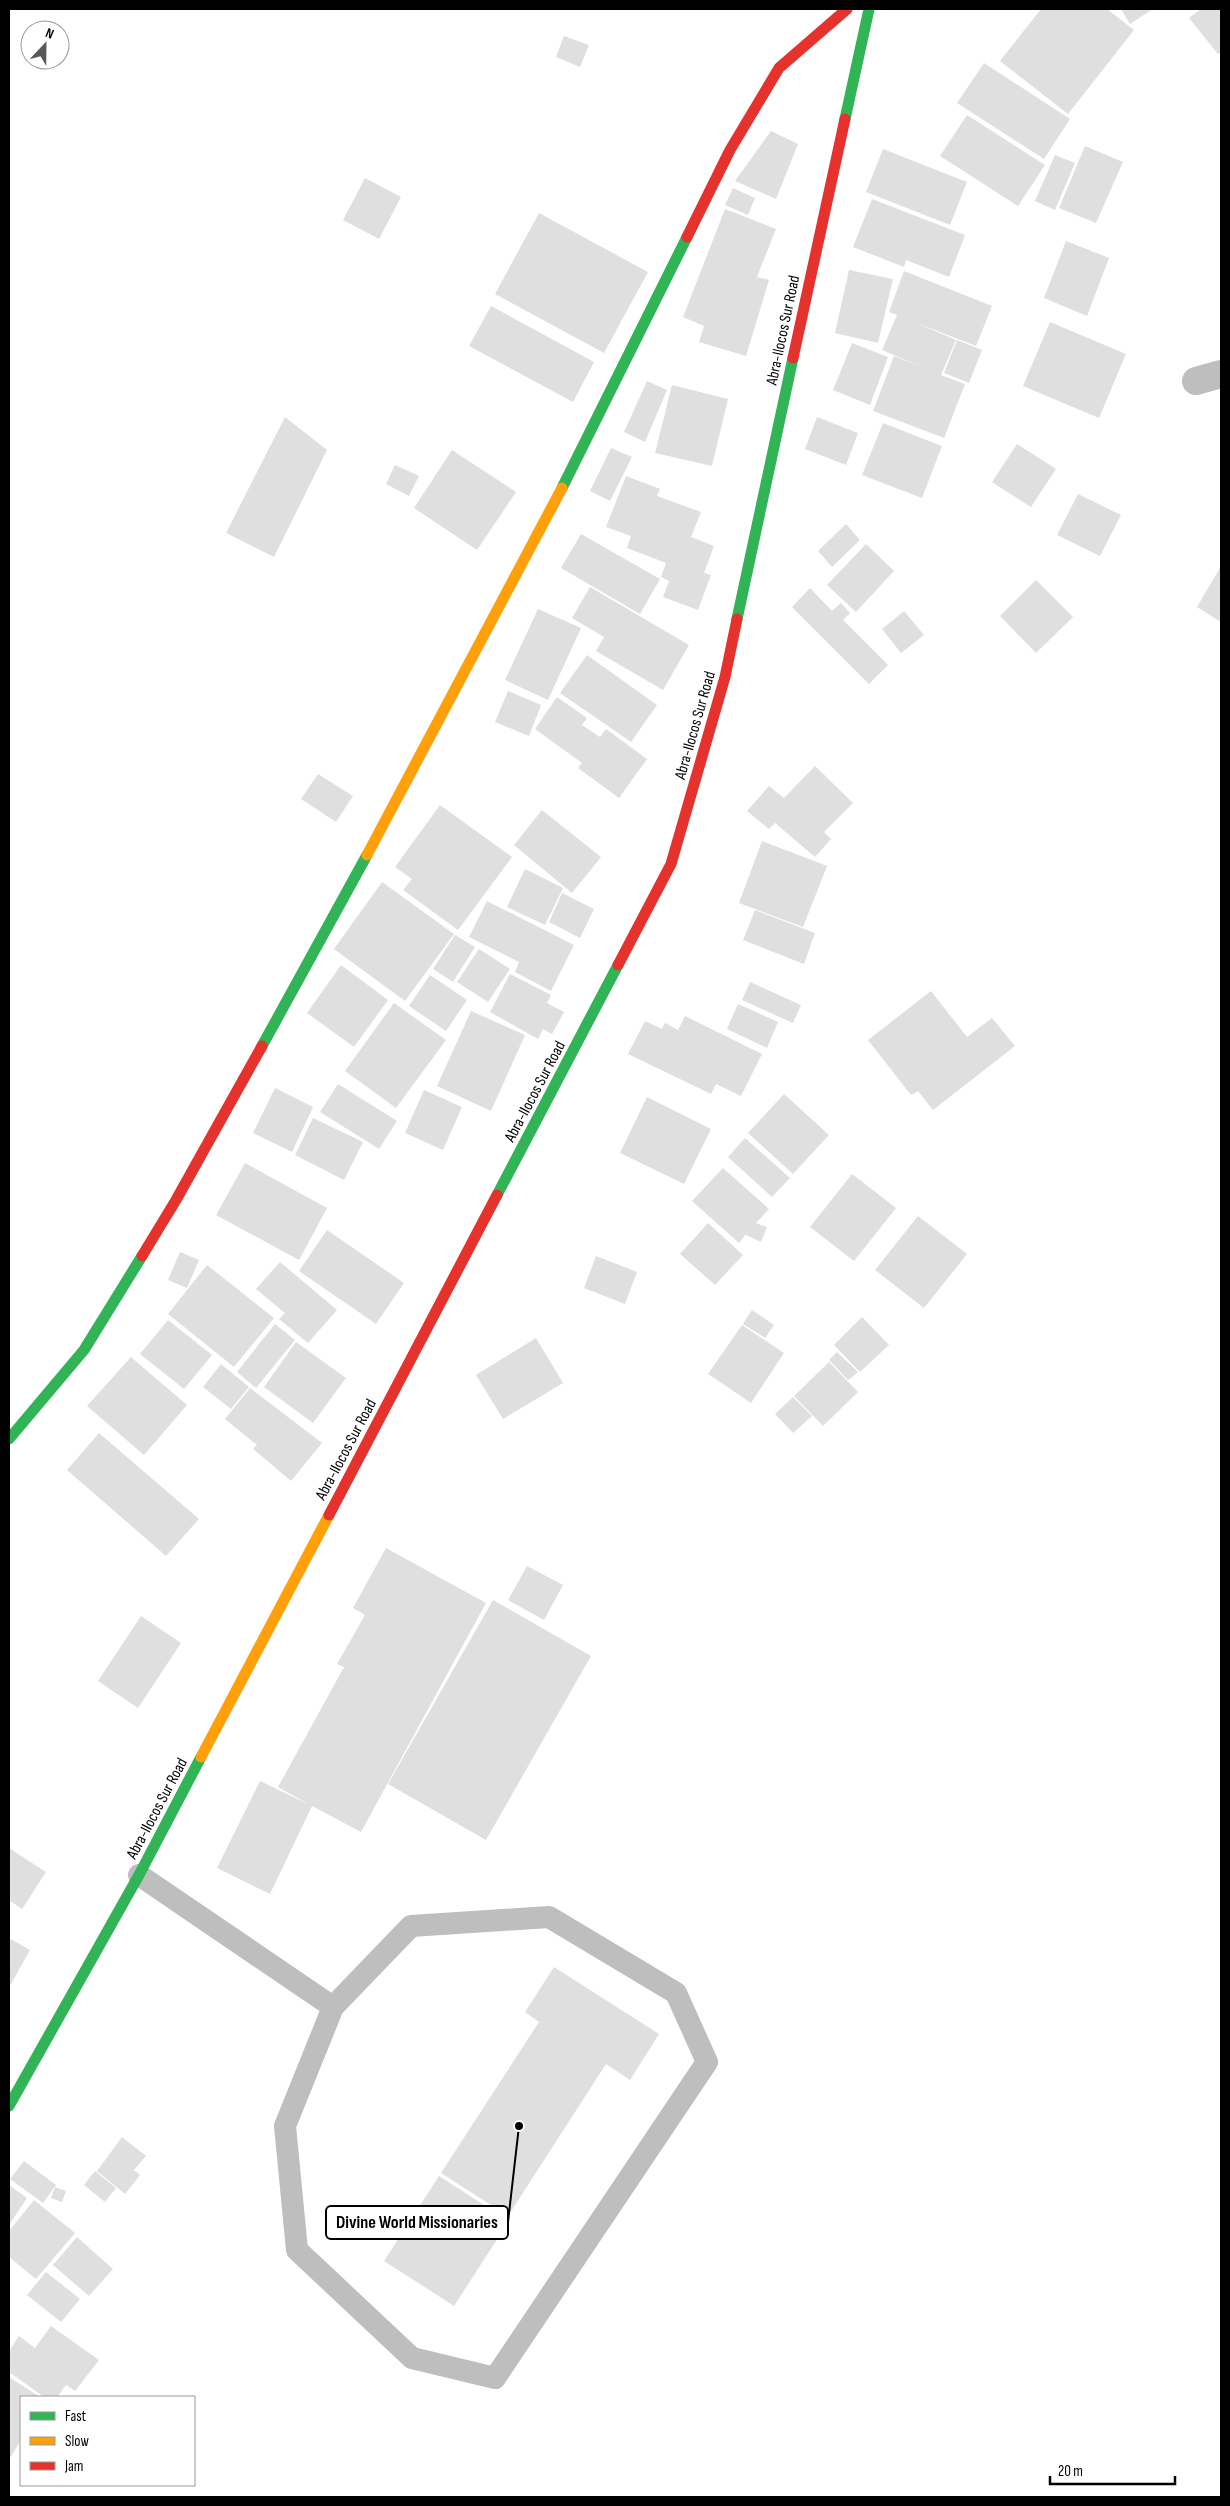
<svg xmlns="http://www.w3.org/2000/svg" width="1230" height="2506" viewBox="0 0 1230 2506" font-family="'Sofia Sans Condensed',sans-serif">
<rect width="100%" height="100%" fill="#fff"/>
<!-- building -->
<path fill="#dfdfdf" d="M 1041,9 L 1107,9 L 1134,30 L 1068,114 L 1000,61 Z
M 1121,9 L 1153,9 L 1130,24 Z
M 1201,9 L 1221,9 L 1221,52 L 1218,54 L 1189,18 Z
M 564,36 L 589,45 L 580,67 L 556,57 Z
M 984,63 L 1070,119 L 1044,159 L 957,103 Z
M 967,115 L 1045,165 L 1018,206 L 940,156 Z
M 771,131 L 798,144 L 776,199 L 735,181 Z
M 1085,146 L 1123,162 L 1096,223 L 1059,208 Z
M 883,149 L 967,182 L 950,225 L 866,192 Z
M 1055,155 L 1075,163 L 1055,210 L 1035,201 Z
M 365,178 L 401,197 L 379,239 L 343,220 Z
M 733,188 L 755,198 L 748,215 L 725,205 Z
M 872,199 L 965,235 L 949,277 L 906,260 L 904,267 L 853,247 Z
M 725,209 L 776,229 L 757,277 L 769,280 L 746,356 L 699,342 L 704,326 L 683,317 Z
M 539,213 L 648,272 L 604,353 L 495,294 Z
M 1066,241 L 1109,258 L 1087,316 L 1044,298 Z
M 849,270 L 893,279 L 878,343 L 835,333 Z
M 904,271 L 992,306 L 976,346 L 914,322 L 956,340 L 941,375 L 965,384 L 944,438 L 873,411 L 894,356 L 922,367 L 882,350 L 897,315 L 889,312 Z
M 491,306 L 594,362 L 573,402 L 469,346 Z
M 1050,322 L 1126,354 L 1099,418 L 1023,386 Z
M 957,340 L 982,350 L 969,383 L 944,373 Z
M 852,343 L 888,357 L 870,405 L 833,390 Z
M 647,381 L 667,390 L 645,442 L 624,432 Z
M 672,385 L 728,399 L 712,466 L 655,453 Z
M 285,417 L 327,450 L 274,557 L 226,533 Z
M 817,417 L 858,433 L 846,465 L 805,449 Z
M 883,423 L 942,446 L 922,498 L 862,475 Z
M 1017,444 L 1056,469 L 1031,507 L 992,482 Z
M 611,448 L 632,457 L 610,501 L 590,491 Z
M 452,450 L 516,492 L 477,550 L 414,508 Z
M 395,465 L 419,476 L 409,496 L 386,484 Z
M 626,476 L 660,489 L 657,496 L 701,512 L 691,537 L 714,546 L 704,573 L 711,575 L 698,610 L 663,597 L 669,581 L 661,577 L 666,563 L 627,548 L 631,536 L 606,527 Z
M 1078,494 L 1121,515 L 1100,556 L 1057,535 Z
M 846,524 L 860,540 L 832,567 L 818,551 Z
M 581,534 L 660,579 L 640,614 L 561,568 Z
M 866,544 L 894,571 L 856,612 L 827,585 Z
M 1221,566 L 1221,622 L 1197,607 Z
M 1036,580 L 1073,617 L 1036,653 L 1000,616 Z
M 590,587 L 689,645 L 663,690 L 596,651 L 604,637 L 572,618 Z
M 810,588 L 832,611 L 841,603 L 850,613 L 843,620 L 888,665 L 869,684 L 792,607 Z
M 538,609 L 581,628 L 548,700 L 505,680 Z
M 904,611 L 924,635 L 901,653 L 882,629 Z
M 587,655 L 657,705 L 631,742 L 560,693 Z
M 508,691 L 541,705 L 529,736 L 495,722 Z
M 557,697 L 587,718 L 582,725 L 600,737 L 606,729 L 647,759 L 619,798 L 578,768 L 582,763 L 535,729 Z
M 815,766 L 853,803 L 824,832 L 831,839 L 815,857 L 775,823 L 769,829 L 747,811 L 769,786 L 784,798 Z
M 318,774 L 353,796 L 336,822 L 301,799 Z
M 440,805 L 512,857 L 458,930 L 403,890 L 412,879 L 395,867 Z
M 542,810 L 601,857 L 572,893 L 514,845 Z
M 762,841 L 827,866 L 803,927 L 739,903 Z
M 525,869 L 563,888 L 545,925 L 507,907 Z
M 382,882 L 454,934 L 405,1001 L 334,949 Z
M 562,893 L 594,909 L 580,938 L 549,922 Z
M 487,901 L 574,945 L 551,991 L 515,972 L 519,962 L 469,937 Z
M 755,910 L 815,933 L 804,964 L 743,940 Z
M 455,935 L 475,947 L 453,982 L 433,969 Z
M 479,949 L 510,969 L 488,1002 L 457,982 Z
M 341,965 L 388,1000 L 354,1047 L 307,1013 Z
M 510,974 L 551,995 L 547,1003 L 564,1012 L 552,1034 L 543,1029 L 538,1039 L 490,1012 Z
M 430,975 L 467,1000 L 446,1031 L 409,1006 Z
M 750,982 L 801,1005 L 793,1023 L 742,1000 Z
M 931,991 L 967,1037 L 992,1018 L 1015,1046 L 933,1110 L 918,1091 L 911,1095 L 868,1040 Z
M 394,1003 L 446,1040 L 396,1108 L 345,1071 Z
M 738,1004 L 778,1022 L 767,1048 L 727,1029 Z
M 471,1011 L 525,1035 L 491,1111 L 437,1086 Z
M 685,1016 L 762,1054 L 741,1096 L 716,1084 L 711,1094 L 628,1054 L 645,1021 L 662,1029 L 665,1023 L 678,1030 Z
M 338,1084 L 397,1121 L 379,1149 L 320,1112 Z
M 275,1088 L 313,1107 L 292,1152 L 253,1133 Z
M 424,1090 L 462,1107 L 443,1150 L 405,1133 Z
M 784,1094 L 829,1135 L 793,1174 L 748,1133 Z
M 647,1097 L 711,1129 L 684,1184 L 620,1153 Z
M 313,1118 L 363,1142 L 344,1180 L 295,1155 Z
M 745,1138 L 790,1178 L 772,1197 L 728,1157 Z
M 245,1163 L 327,1208 L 299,1260 L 216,1215 Z
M 723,1168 L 769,1209 L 756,1223 L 767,1227 L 761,1242 L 746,1235 L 747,1233 L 739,1243 L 692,1201 Z
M 852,1174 L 896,1208 L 854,1261 L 810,1227 Z
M 918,1216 L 967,1254 L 924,1308 L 875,1270 Z
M 708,1223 L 743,1255 L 715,1285 L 680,1254 Z
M 327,1230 L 404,1283 L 376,1324 L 299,1271 Z
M 180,1252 L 199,1260 L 187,1288 L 168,1280 Z
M 596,1256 L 637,1272 L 625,1304 L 584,1288 Z
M 280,1262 L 337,1310 L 308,1343 L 279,1319 L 285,1313 L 256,1289 Z
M 207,1265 L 274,1318 L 234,1367 L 168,1314 Z
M 752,1310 L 774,1325 L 765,1338 L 743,1324 Z
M 862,1317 L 889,1345 L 860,1372 L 834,1345 Z
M 168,1320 L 212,1355 L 184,1389 L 140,1354 Z
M 275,1324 L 295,1340 L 256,1388 L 237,1372 Z
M 742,1325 L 784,1353 L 751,1403 L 708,1374 Z
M 536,1338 L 563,1383 L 503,1419 L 476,1375 Z
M 296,1342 L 346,1378 L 313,1423 L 264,1387 Z
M 837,1352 L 858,1372 L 848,1380 L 829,1360 Z
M 131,1357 L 187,1405 L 144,1455 L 87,1406 Z
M 829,1362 L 858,1392 L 823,1426 L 794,1396 Z
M 221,1364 L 249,1387 L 231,1409 L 203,1387 Z
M 250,1388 L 322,1443 L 291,1481 L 253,1449 L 257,1445 L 225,1419 Z
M 793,1397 L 812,1416 L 793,1433 L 775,1414 Z
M 99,1433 L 199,1519 L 166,1556 L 67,1470 Z
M 386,1548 L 486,1603 L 361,1832 L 312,1806 L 270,1894 L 217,1868 L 260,1781 L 308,1804 L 278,1787 L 344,1667 L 337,1664 L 365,1615 L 353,1608 Z
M 527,1566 L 563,1585 L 544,1620 L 508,1600 Z
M 493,1600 L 591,1656 L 486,1840 L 388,1784 Z
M 141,1616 L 181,1643 L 138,1708 L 98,1681 Z
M 9,1848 L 46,1872 L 22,1909 L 9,1900 Z
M 9,1938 L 30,1950 L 11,1984 L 9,1982 Z
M 554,1967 L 659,2034 L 630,2080 L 606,2064 L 508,2216 L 441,2173 L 539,2022 L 525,2012 Z
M 122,2137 L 146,2156 L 134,2170 L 140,2175 L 125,2194 L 97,2171 Z
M 24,2161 L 56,2185 L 43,2203 L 10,2179 Z
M 95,2171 L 116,2188 L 105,2202 L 84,2185 Z
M 439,2176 L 509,2221 L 454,2306 L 384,2261 Z
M 9,2185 L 27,2198 L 9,2225 Z
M 55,2187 L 66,2191 L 62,2202 L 51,2198 Z
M 34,2200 L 75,2233 L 36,2279 L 9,2257 L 9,2231 Z
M 77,2237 L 113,2269 L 89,2296 L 53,2265 Z
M 46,2272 L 80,2299 L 61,2322 L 27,2295 Z
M 51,2326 L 99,2360 L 75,2391 L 66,2385 L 57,2397 L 44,2397 L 9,2372 L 9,2351 L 19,2336 L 35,2348 Z
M 9,2377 L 40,2397 L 21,2397 L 21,2440 L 10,2458 Z"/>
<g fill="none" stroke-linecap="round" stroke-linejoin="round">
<!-- lane -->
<path stroke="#bebebe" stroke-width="22" d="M 139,1875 L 333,2007
M 549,1917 L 676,1993 L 707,2062 L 495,2378 L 412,2358 L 297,2250 L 285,2126 L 333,2007 L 411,1926 Z"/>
<!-- street -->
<path stroke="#bebebe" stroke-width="28" d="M 1196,381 L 1221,374"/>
<!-- fast -->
<path stroke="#30b455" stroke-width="11" d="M 845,119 L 869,9
M 562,488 L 687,237
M 737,619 L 793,358
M 262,1046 L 367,855
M 497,1195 L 618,965
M 9,1439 L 84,1350 L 142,1256
M 9,2106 L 139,1875 L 201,1757"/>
<!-- slow -->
<path stroke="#ff9f0a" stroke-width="11" d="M 367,855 L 562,488
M 201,1757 L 329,1515"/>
<!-- jam -->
<path stroke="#e5322d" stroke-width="11" d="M 687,237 L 730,150 L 779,68 L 847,9
M 793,358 L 845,119
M 618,965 L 671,864 L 725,677 L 737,619
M 142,1256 L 176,1200 L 262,1046
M 329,1515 L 497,1195"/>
</g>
<g text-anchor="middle" stroke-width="5" stroke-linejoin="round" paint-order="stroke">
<!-- street labels -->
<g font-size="16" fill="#000" stroke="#fff">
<text transform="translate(782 330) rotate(-78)" y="6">Abra-Ilocos Sur Road</text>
<text transform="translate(694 725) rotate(-74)" y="6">Abra-Ilocos Sur Road</text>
<text transform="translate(534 1091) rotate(-62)" y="6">Abra-Ilocos Sur Road</text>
<text transform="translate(345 1449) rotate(-62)" y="6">Abra-Ilocos Sur Road</text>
<text transform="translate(156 1808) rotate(-62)" y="6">Abra-Ilocos Sur Road</text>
</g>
</g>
<!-- callouts -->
<path fill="none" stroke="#000" stroke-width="2" d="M519 2126L508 2222"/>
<circle fill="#000" stroke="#fff" stroke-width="2" cx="519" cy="2126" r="5"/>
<rect fill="#fff" stroke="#000" stroke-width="2" x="326" y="2206" width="182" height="33" rx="5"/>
<g font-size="18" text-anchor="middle" font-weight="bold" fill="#000">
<text x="417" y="2228">Divine World Missionaries</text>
</g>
<!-- border -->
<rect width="1230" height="2506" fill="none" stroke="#000000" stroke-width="20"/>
<!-- legend -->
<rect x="20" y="2396" width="175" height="90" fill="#ffffff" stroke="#999999"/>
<rect x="30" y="2412" width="25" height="8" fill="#30b455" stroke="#999999"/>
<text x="65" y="2421" font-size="15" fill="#000000">Fast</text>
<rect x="30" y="2437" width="25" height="8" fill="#ff9f0a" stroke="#999999"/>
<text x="65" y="2446" font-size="15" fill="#000000">Slow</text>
<rect x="30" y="2462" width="25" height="8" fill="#e5322d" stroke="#999999"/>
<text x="65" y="2471" font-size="15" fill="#000000">Jam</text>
<!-- north arrow -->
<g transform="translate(45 45) rotate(22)"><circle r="24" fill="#ffffff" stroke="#999999"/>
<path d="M0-4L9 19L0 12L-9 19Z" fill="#595959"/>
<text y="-8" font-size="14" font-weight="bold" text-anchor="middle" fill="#000000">N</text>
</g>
<!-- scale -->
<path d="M1050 2476v8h125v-8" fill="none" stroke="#000000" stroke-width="2.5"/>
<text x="1058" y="2476" font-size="15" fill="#000000" stroke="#ffffff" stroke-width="4" paint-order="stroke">20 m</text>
</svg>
